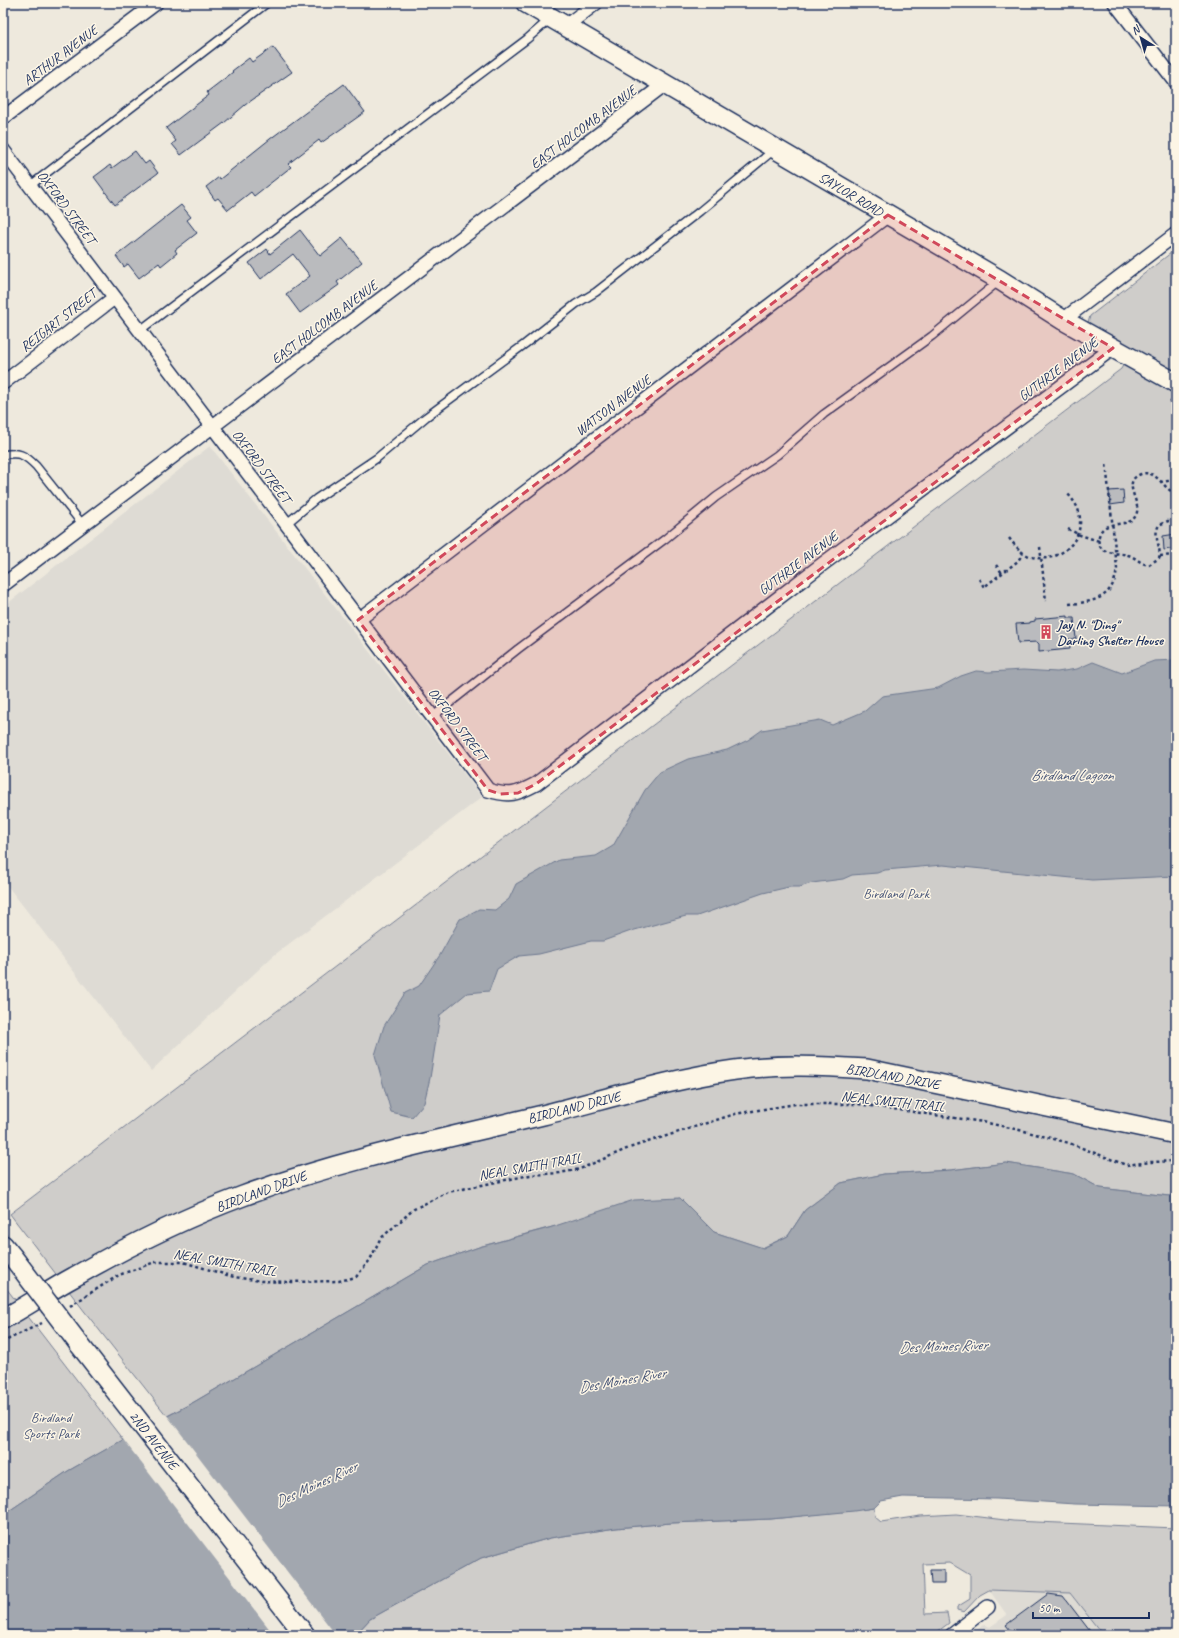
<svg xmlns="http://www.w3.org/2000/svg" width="1179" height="1638" viewBox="0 0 1179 1638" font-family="Caveat,sans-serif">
<rect width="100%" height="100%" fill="#eee9dd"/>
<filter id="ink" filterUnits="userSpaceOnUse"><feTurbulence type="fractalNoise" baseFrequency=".025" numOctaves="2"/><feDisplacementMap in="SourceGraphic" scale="8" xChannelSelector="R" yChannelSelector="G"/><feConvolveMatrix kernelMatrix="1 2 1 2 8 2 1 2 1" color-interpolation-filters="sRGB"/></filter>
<g filter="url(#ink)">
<!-- built -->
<path fill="#dedbd4" d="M 210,446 L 482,797 L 273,956 L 151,1071 L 3,880 L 3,607 Z
M 989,1590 L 1070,1593 L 1103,1635 L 970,1635 L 982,1626 L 986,1625 L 990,1627 L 1007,1615 Z"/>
<!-- green -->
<path fill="#cfcdca" stroke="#757e94" d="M 1176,249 L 1176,1193 L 1169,1196 L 1100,1188 L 1074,1174 L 1006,1163 L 951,1170 L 884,1174 L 841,1183 L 805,1210 L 788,1236 L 762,1248 L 714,1232 L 680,1198 L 548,1228 L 479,1247 L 428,1265 L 194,1402 L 167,1416 L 85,1312 L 10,1214 L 1121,369 L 1128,356 L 1088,323 L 1090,316 Z
M 3,1284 L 123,1440 L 68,1471 L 3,1515 Z
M 874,1508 L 875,1517 L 881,1522 L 920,1516 L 956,1514 L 1013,1521 L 1176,1528 L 1176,1635 L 1103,1635 L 1070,1593 L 989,1590 L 980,1595 L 964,1612 L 957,1610 L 957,1607 L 970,1599 L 970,1575 L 950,1563 L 923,1564 L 925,1614 L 947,1613 L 949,1623 L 933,1635 L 355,1635 L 370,1619 L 481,1558 L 550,1538 L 616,1528 L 671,1523 L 771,1519 Z"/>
<!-- water -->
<path fill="#a2a7af" stroke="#6c778f" d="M 1176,660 L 1176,876 L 1092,880 L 943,865 L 885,870 L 877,873 L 852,875 L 843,879 L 812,883 L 800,887 L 789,887 L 763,893 L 697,916 L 686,916 L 631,931 L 603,941 L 591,941 L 539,954 L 519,956 L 497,969 L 489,991 L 467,993 L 440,1015 L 430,1078 L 424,1103 L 412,1117 L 391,1112 L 375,1055 L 384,1026 L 405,993 L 419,986 L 440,955 L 460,919 L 479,909 L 495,910 L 509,899 L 516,884 L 559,860 L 596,856 L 613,846 L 645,790 L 660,772 L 688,759 L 727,750 L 748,740 L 762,730 L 820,720 L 832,725 L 865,711 L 882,696 L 938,688 L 961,676 L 976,671 L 989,672 L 1023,670 L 1057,672 L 1077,669 L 1093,662 L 1122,673 L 1154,661 Z
M 1006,1163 L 1074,1174 L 1100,1188 L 1169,1196 L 1176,1193 L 1176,1506 L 1075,1504 L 997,1499 L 903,1497 L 881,1501 L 874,1508 L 854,1511 L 771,1519 L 671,1523 L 616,1528 L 550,1538 L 481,1558 L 370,1619 L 355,1635 L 3,1635 L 3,1515 L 68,1471 L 119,1442 L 194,1402 L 428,1265 L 479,1247 L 549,1228 L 634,1200 L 680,1198 L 714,1232 L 763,1248 L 788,1236 L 805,1210 L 841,1183 L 884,1174 L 951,1170 Z"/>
<!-- pier -->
<path fill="#eee9dd" d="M 166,1414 L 336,1635 L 274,1635 L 122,1438 Z"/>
<!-- building -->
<path fill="#babbbe" stroke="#1b2f5e" d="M 273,47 L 292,72 L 245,105 L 224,123 L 181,155 L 172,144 L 176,141 L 166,128 L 209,95 L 207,92 L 233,72 L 232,71 L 249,58 L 252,62 Z
M 344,84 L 365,112 L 321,143 L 319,140 L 288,164 L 291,167 L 254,196 L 251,192 L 228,210 L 218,198 L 215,200 L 206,187 L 219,177 L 220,179 L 270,139 Z
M 135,151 L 145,164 L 149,161 L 158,173 L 115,205 L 94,177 L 110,165 L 112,168 Z
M 181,205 L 191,217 L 187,220 L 197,233 L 175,250 L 177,253 L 161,266 L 159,263 L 139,278 L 128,264 L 124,267 L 116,256 Z
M 300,230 L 320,256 L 342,238 L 362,262 L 337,282 L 339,285 L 300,313 L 286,294 L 310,276 L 293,254 L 261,279 L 249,263 L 267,249 L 270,254 Z
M 1123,490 L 1124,503 L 1110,505 L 1109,491 Z
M 1176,534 L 1176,548 L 1164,550 L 1163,536 Z
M 1068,616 L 1068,618 L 1074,618 L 1076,639 L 1069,639 L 1070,649 L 1039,652 L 1039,644 L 1037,642 L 1018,643 L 1016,624 L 1030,623 L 1030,622 L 1035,621 L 1035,619 Z
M 930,1570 L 944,1570 L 944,1584 L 931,1584 Z
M 1048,1594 L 1063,1596 L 1093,1635 L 1014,1635 L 1006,1625 Z"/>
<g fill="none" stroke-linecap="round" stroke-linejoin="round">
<defs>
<path id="lane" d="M 31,185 L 267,3
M 139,331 L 527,39 L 550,19
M 3,455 C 19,452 24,454 36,466 L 83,525
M 286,524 L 316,499 L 377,458 L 426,417 L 525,344 L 576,304 L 596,292 L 700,211 L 775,149
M 432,717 L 518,649 L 665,539 L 716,497 L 777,455 L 824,414 L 932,336 L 999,281
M 3,977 L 3,980"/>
<path id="street" d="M 1115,3 L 1176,82
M 567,25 L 596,3
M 3,118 L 156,3
M 3,150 L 488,790 C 510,797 517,794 536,784 L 824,563 L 1113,348
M 1063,320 L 1176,234
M 3,383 L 114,298
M 3,585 L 665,84
M 358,620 L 888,215
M 952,1635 L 988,1607"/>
<path id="secondary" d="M 526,3 L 1000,280 L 1063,320 L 1176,383
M 3,1245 L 12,1256
M 3,1319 C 27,1306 50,1290 74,1277 C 128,1246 184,1218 243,1196 C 340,1160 443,1139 543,1115 C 607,1099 670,1079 735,1070 C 779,1064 823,1066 867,1069 L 1176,1134
M 79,1344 L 305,1635"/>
</defs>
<!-- lane casing -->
<use href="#lane" stroke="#1b2f5e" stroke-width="10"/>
<!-- street casing -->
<use href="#street" stroke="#1b2f5e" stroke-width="16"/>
<!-- secondary casing -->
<use href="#secondary" stroke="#1b2f5e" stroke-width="22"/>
<!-- path -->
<path stroke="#1b2f5e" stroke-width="2.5" stroke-dasharray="3 3" stroke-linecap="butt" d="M 1170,401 L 1176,405
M 1160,482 L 1176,480 L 1176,485
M 1176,494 C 1163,489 1157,469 1141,474 C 1121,481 1140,501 1137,512 C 1132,532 1104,516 1099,536 C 1095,556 1118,552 1128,555 C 1136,557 1140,564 1149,565 L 1159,558 C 1162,546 1152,537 1159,525 L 1168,521 L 1176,523
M 1068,529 L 1080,535 L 1099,541
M 1009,538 C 1013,543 1017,548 1022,552 C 1049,571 1087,544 1079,513 C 1078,506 1073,500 1068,494
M 1040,547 L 1046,601
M 1160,556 L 1176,555
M 996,565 L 1002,573
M 979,579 L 984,587 L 1018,561 L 1023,553
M 1069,604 C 1095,602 1114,598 1117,568 L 1106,463
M 70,1306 L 119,1275 L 155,1262 L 183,1262 L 234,1277 L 261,1281 L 289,1282 L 339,1281 L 356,1277 L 370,1260 L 380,1239 L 414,1209 L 448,1192 L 530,1175 L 560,1173 L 580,1169 L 629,1148 L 735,1114 L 795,1104 L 858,1104 L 983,1122 L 1024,1131 L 1069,1143 L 1126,1165 L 1151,1162 L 1176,1161
M 3,1344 L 9,1339 L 42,1323"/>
<!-- lane -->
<use href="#lane" stroke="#fcf5e5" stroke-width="7"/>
<!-- street -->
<use href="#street" stroke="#fcf5e5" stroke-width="13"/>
<!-- secondary -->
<use href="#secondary" stroke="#fcf5e5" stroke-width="19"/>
<defs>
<path id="secondary-bridge" d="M 12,1256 L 79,1344"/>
</defs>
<!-- secondary-bridge casing -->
<use href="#secondary-bridge" stroke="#1b2f5e" stroke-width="22" stroke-linecap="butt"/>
<!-- secondary-bridge -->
<use href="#secondary-bridge" stroke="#fcf5e5" stroke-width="19"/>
</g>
</g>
<!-- marked area -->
<path fill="#d1495b" fill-opacity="0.2" stroke="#d1495b" stroke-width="3" stroke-dasharray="8 5" stroke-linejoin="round" d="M 888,215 L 1113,348 L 536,784 L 518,793 L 500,794 L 488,790 L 358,620 Z"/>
<!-- icons -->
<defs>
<symbol id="building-bare" viewBox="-9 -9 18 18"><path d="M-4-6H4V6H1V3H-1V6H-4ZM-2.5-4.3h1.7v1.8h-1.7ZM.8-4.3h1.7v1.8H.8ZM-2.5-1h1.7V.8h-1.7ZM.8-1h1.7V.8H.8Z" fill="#d1495b" stroke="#fcf5e5" stroke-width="2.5" paint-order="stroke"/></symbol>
</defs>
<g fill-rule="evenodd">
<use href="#building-bare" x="1036" y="622" width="20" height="20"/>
</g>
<g text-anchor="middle" stroke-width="3" stroke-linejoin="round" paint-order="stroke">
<!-- street labels -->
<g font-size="14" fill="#1b2f5e" stroke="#fcf5e5">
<text transform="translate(60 55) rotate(-37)" y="5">ARTHUR AVENUE</text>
<text transform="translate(583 127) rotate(-37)" y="5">EAST HOLCOMB AVENUE</text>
<text transform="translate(851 194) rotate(31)" y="5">SAYLOR ROAD</text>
<text transform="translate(67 207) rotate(53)" y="5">OXFORD STREET</text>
<text transform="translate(58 320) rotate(-38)" y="5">REIGART STREET</text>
<text transform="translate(324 322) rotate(-37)" y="5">EAST HOLCOMB AVENUE</text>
<text transform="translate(1058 369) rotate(-37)" y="5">GUTHRIE AVENUE</text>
<text transform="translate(613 405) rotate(-37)" y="5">WATSON AVENUE</text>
<text transform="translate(262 466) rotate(53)" y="5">OXFORD STREET</text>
<text transform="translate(798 563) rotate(-37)" y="5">GUTHRIE AVENUE</text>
<text transform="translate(458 724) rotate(53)" y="5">OXFORD STREET</text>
<text transform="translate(893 1076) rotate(10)" y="5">BIRDLAND DRIVE</text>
<text transform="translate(893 1101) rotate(6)" y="5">NEAL SMITH TRAIL</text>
<text transform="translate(574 1107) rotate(-14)" y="5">BIRDLAND DRIVE</text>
<text transform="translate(530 1166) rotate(-10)" y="5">NEAL SMITH TRAIL</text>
<text transform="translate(261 1191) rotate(-20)" y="5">BIRDLAND DRIVE</text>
<text transform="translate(225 1262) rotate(10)" y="5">NEAL SMITH TRAIL</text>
<text transform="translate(154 1440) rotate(52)" y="5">2ND AVENUE</text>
</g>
<!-- poi labels -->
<g font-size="14" font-weight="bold" fill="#1b2f5e" stroke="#fcf5e5" text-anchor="start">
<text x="1057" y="629">Jay N. "Ding"<tspan x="1057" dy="16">Darling Shelter House</tspan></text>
</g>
<!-- park labels -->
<g font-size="14" fill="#485679" stroke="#fcf5e5">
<text x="896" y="898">Birdland Park</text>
<text x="51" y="1422">Birdland<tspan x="51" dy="16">Sports Park</tspan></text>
</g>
<!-- water labels -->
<g font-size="15" font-style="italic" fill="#445376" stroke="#fcf5e5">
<text x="1072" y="780">Birdland Lagoon</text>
<text transform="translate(943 1346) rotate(-2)" y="5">Des Moines River</text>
<text transform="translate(622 1380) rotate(-10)" y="5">Des Moines River</text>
<text transform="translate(316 1484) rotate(-25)" y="5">Des Moines River</text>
</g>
</g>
<!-- margin -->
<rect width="1179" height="1638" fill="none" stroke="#fcf5e5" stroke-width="16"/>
<rect x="8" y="8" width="1163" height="1622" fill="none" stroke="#1b2f5e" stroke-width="1.5" filter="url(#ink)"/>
<!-- north arrow -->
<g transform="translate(1141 38) rotate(323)" stroke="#fcf5e5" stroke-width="3" paint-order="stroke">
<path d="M0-3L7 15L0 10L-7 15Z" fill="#1b2f5e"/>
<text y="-6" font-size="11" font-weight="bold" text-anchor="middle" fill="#1b2f5e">N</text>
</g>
<!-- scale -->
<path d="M1033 1612v6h116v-6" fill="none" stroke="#1b2f5e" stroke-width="2"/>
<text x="1039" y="1612" font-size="12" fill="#1b2f5e" stroke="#fcf5e5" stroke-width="3" paint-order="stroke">50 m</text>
</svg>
